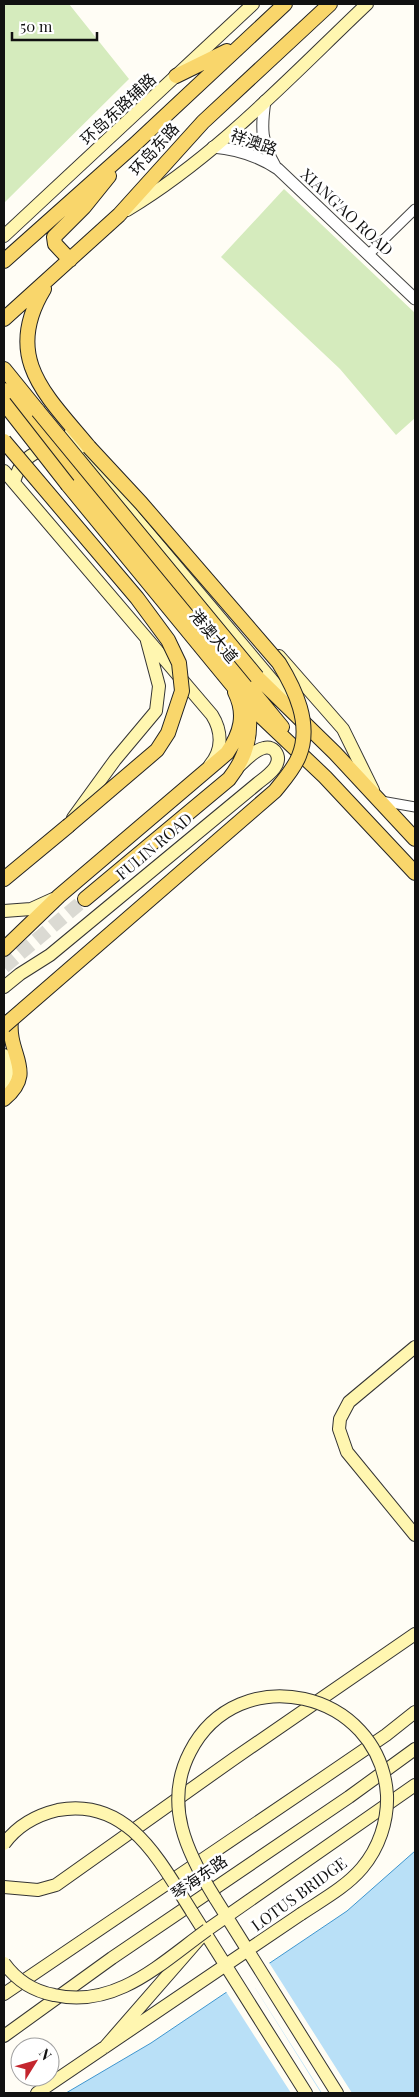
<svg xmlns="http://www.w3.org/2000/svg" width="419" height="2097" viewBox="0 0 419 2097" font-family="'Playfair Display','Noto Sans SC',serif">
<rect width="100%" height="100%" fill="#fffdf5"/>
<!-- green -->
<path fill="#d5ebbd" d="M 4,4 L 69,4 L 129,79 L 4,203 Z
M 284,189 L 415,313 L 415,418 L 396,435 L 340,369 L 221,257 Z"/>
<!-- water -->
<path fill="#b9e0f7" stroke="#3f96cf" d="M 415,1851 L 415,2093 L 66,2093 L 151,2043 L 347,1911 Z"/>
<!-- pier -->
<path fill="#fffdf5" d="M 268,1961 L 352,2093 L 322,2093 L 247,1975 Z
M 247,1975 L 321,2093 L 291,2093 L 225,1990 Z"/>
<g fill="none" stroke-linecap="round" stroke-linejoin="round">
<!-- primary-tunnel -->
<path stroke="#dbdad3" stroke-width="14" stroke-dasharray="14 7" stroke-linecap="butt" d="M 4,967 L 85,899"/>
<defs>
<path id="minor" d="M 368,255 L 415,209
M 381,801 L 415,807"/>
<path id="tertiary" d="M 265,101 C 261,128 261,142 275,166
M 213,147 C 237,149 257,155 278,169 L 415,299"/>
<path id="secondary" d="M 127,210 C 217,156 291,76 367,4
M 4,236 L 253,4
M 70,434 L 134,516 L 294,706
M 4,471 L 212,715 C 222,731 223,750 210,765
M 14,482 C 20,462 25,458 44,448
M 279,656 L 343,729 L 373,790
M 73,818 L 115,760 L 156,711 L 159,686 L 147,641
M 4,911 L 31,909 L 53,899
M 4,987 L 20,974 L 50,955 L 258,783 C 267,776 285,764 275,751 C 272,748 268,747 264,748 C 254,750 245,761 238,767
M 4,1055 L 8,1071 L 4,1085
M 415,1347 L 349,1402 L 340,1419 L 339,1429 L 347,1452 L 415,1535
M 4,1887 L 38,1890 L 56,1885 L 235,1758 L 415,1634
M 215,1898 L 337,2093
M 192,1912 L 306,2093
M 4,1994 L 323,1778 L 386,1735 L 415,1712
M 4,2036 L 112,1958 L 349,1797 L 415,1749
M 105,2047 L 207,1930 L 415,1785
M 37,2093 L 301,1914"/>
<path id="primary" d="M 176,76 L 227,51
M 70,260 L 55,244 L 54,237 L 84,207 L 109,176
M 4,261 L 133,146 L 285,4
M 44,289 C 2,358 47,396 89,447
M 4,319 L 119,215 L 203,122 L 330,4
M 4,369 L 38,411
M 4,390 L 282,727
M 68,485 L 247,703 L 325,777 L 415,873
M 257,677 L 335,753 L 415,839
M 4,879 L 68,826
M 85,899 L 229,779 C 247,756 252,735 248,706
M 4,949 L 59,896 L 227,753 C 241,733 246,714 235,692
M 4,1099 C 37,1071 7,1056 11,1020"/>
</defs>
<!-- minor casing -->
<use href="#minor" stroke="#444" stroke-width="11"/>
<!-- tertiary casing -->
<use href="#tertiary" stroke="#444" stroke-width="13"/>
<!-- secondary casing -->
<use href="#secondary" stroke="#333" stroke-width="14"/>
<!-- primary casing -->
<use href="#primary" stroke="#222" stroke-width="16"/>
<!-- minor -->
<use href="#minor" stroke="#fff" stroke-width="9"/>
<!-- tertiary -->
<use href="#tertiary" stroke="#fff" stroke-width="11"/>
<!-- secondary -->
<use href="#secondary" stroke="#fff6b0" stroke-width="12"/>
<!-- primary -->
<use href="#primary" stroke="#f9d66b" stroke-width="14"/>
<defs>
<path id="secondary-bridge" d="M 4,1844 C 17,1826 37,1815 58,1810 C 129,1797 160,1862 192,1912
M 215,1898 C 187,1853 163,1804 190,1752 C 238,1658 380,1690 387,1795 C 388,1821 379,1848 362,1868 C 346,1887 322,1900 301,1914
M 4,1963 C 17,1981 33,1991 54,1995 C 116,2009 161,1963 207,1930"/>
<path id="primary-bridge" d="M 4,403 L 68,485
M 38,411 L 257,677
M 4,441 L 137,598 L 168,640 L 179,663 L 182,691 L 168,733 L 157,750 L 68,826
M 4,1026 L 275,791 C 283,781 294,769 299,756 C 312,724 295,689 279,663 L 141,503 L 89,447"/>
</defs>
<!-- secondary-bridge casing -->
<use href="#secondary-bridge" stroke="#333" stroke-width="14" stroke-linecap="butt"/>
<!-- primary-bridge casing -->
<use href="#primary-bridge" stroke="#222" stroke-width="16" stroke-linecap="butt"/>
<!-- secondary-bridge -->
<use href="#secondary-bridge" stroke="#fff6b0" stroke-width="12"/>
<!-- primary-bridge -->
<use href="#primary-bridge" stroke="#f9d66b" stroke-width="14"/>
</g>
<g text-anchor="middle" stroke-width="5" stroke-linejoin="round" paint-order="stroke">
<!-- street labels -->
<g font-size="16" fill="#111" stroke="#fff">
<text transform="translate(118 109) rotate(-43)" y="6">环岛东路辅路</text>
<text transform="translate(254 142) rotate(19)" y="6">祥澳路</text>
<text transform="translate(154 149) rotate(-48)" y="6">环岛东路</text>
<text transform="translate(347 212) rotate(43)" y="6">XIANG'AO ROAD</text>
<text transform="translate(214 636) rotate(50)" y="6">港澳大道</text>
<text transform="translate(154 846) rotate(-40)" y="6">FULIN ROAD</text>
<text transform="translate(199 1877) rotate(-35)" y="6">琴海东路</text>
<text transform="translate(299 1894) rotate(-36)" y="6">LOTUS BRIDGE</text>
</g>
</g>
<!-- border -->
<rect width="419" height="2097" fill="none" stroke="#111111" stroke-width="10"/>
<!-- north arrow -->
<g transform="translate(35 2062) rotate(53)"><circle r="24" fill="#ffffff" stroke="#a0a0a0"/>
<path d="M0-4L9 19L0 12L-9 19Z" fill="#c4262e"/>
<text y="-8" font-size="14" font-weight="bold" text-anchor="middle" fill="#111111">N</text>
</g>
<!-- scale -->
<path d="M12 32v8h85v-8" fill="none" stroke="#111111" stroke-width="2.5"/>
<text x="20" y="32" font-size="15" fill="#111111" stroke="#ffffff" stroke-width="4" paint-order="stroke">50 m</text>
</svg>
